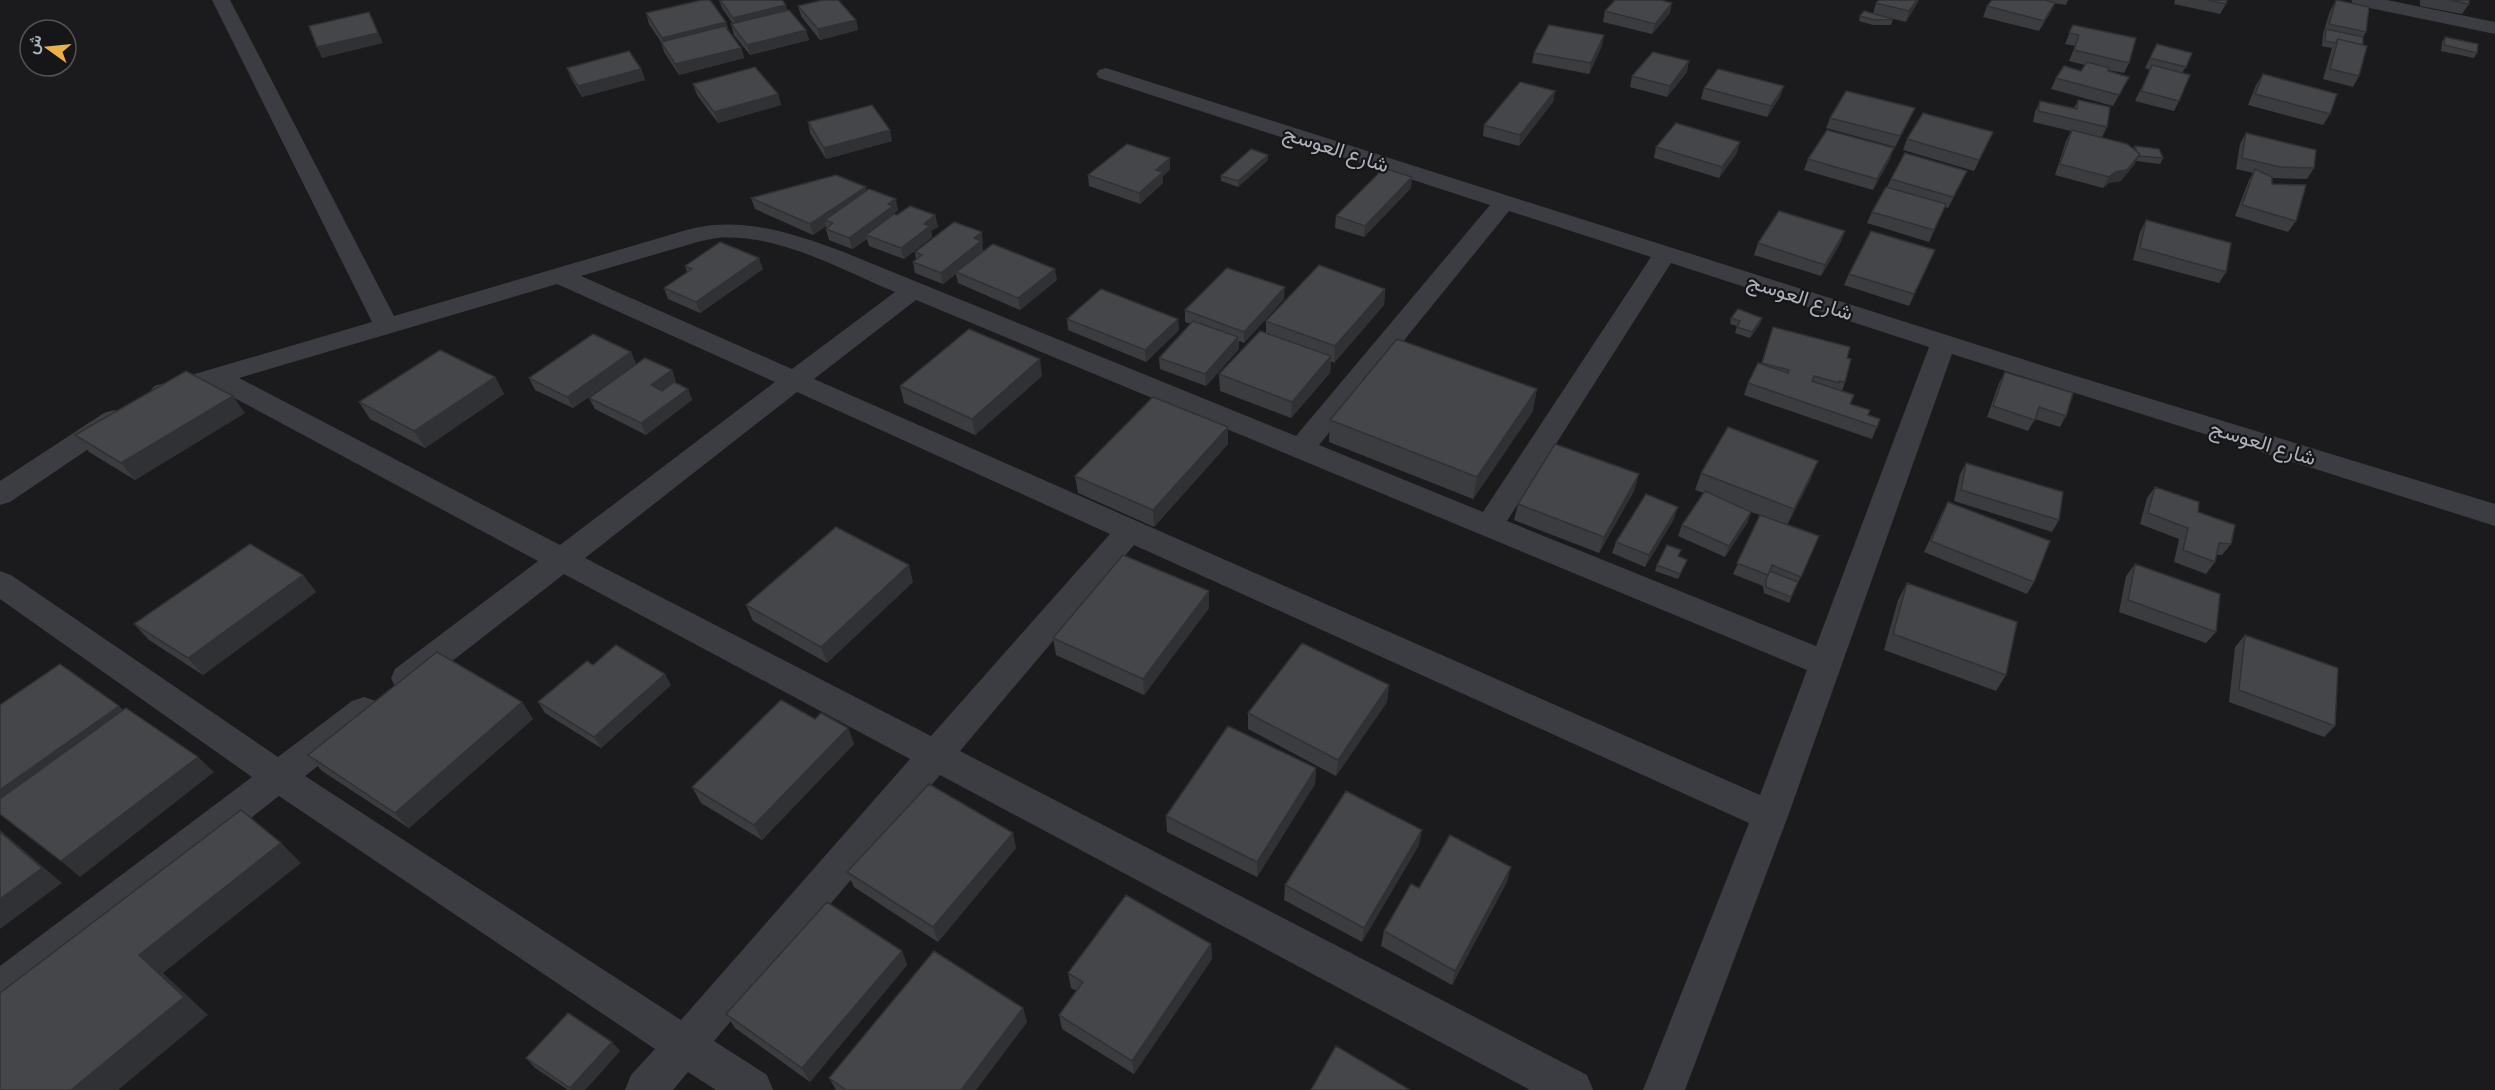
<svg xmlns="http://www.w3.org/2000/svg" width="2495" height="1090" viewBox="0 0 2495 1090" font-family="Commissioner,Vazirmatn,sans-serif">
<rect width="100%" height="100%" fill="#1b1b1d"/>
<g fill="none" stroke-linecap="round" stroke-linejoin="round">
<!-- minor -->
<path fill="#3c3d42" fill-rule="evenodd" d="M 212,0 L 230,0 L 394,316 L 690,229 C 742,216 792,233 841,251 L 1296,436 L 1490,205 L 1099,78 L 1096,74 L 1099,70 L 1106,68 L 2066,373 L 2495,504 L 2495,526 L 1952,354 L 1788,816 L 1685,1090 L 1643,1090 L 1749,823 L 1134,545 L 960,751 L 1587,1075 L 1593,1090 L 1530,1090 L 940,775 L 714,1041 L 767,1075 L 773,1090 L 716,1090 L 688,1072 L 673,1090 L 625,1090 L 631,1075 L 655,1049 L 279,796 L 14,1003 L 0,1009 L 0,966 L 252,777 L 0,599 L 0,571 L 11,575 L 278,757 L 352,701 L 364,697 L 376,701 L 381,711 L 376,721 L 305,776 L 681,1020 L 910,759 L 564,574 L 419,687 L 407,691 L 395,687 L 391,678 L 395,669 L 538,561 L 212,386 L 163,401 L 154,398 L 150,392 L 154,386 L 372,322 ZM 1509,211 L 1651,257 L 1483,512 L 1319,445 ZM 717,238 C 779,233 839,269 895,292 L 792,369 L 581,276 L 701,241 ZM 1671,263 L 1929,347 L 1816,646 L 1507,521 ZM 557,284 L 775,382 L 560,545 L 239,378 ZM 916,300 L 1807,670 L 1760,795 L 814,379 ZM 797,392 L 1110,534 L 931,736 L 585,558 Z
M 2351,0 L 2387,0 L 2495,22 L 2495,34 L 2360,6 L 2353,4 Z
M 114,410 L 124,413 L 128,419 L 124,425 L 10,502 L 0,505 L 0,481 L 104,413 Z"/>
</g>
<!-- wall -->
<path fill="#3b3c40" d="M 719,0 L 782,0 L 787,10 L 806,30 L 809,40 L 750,55 L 734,35 L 731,24 L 733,24 L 722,8 Z
M 1879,0 L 1919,0 L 1906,22 L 1873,14 L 1876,3 Z
M 1992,0 L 2068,0 L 2066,5 L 2054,3 L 2050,13 L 2039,31 L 1983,17 L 1987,6 Z
M 2175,0 L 2227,0 L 2226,4 L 2220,14 L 2174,4 Z
M 2336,0 L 2366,32 L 2363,37 L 2359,76 L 2353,87 L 2323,79 L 2332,48 L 2322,46 L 2323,34 L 2330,11 Z
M 2420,0 L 2469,0 L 2469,4 L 2462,14 L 2420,6 Z
M 798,6 L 856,20 L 858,30 L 820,40 L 801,16 Z
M 1605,11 L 1670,13 L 1652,34 L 1603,22 Z
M 646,13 L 726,22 L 729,31 L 741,48 L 744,58 L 679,75 L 664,52 L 661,42 L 649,24 Z
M 1860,16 L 1893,19 L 1891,25 L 1873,25 L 1859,21 Z
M 2073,25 L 2129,63 L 2124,73 L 2108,70 L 2108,71 L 2129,77 L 2113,106 L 2051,89 L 2056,78 L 2081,71 L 2085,65 L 2069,61 L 2075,46 L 2065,44 Z
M 2445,37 L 2477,53 L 2474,58 L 2441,51 L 2442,42 Z
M 2157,44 L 2186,67 L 2182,73 L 2179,101 L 2174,111 L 2135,101 L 2150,70 L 2145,68 Z
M 1602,46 L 1589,74 L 1532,63 L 1534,53 Z
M 567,68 L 641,69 L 645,80 L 582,97 L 571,78 Z
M 1687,72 L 1667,97 L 1630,87 L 1632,76 Z
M 2263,74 L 2330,114 L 2323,125 L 2248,105 L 2256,85 Z
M 693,84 L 778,94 L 781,105 L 718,123 L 697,95 Z
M 1704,88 L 1780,97 L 1767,117 L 1701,99 Z
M 1555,91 L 1553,102 L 1519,146 L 1483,136 L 1484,125 Z
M 2078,100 L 2107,127 L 2102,137 L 2133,149 L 2135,146 L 2163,158 L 2160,164 L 2136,161 L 2121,181 L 2109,183 L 2103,188 L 2055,175 L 2066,141 L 2071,131 L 2033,122 L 2035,112 L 2040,101 L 2074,108 Z
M 1830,118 L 1910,119 L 1895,147 L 1826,128 Z
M 808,122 L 892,141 L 826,159 L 810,133 Z
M 2246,133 L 2314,168 L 2307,179 L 2272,178 L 2272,184 L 2296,221 L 2288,232 L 2235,216 L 2249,180 L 2253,173 L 2236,169 L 2240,144 Z
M 1907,139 L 1988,143 L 1974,171 L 1903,150 Z
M 1656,147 L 1737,153 L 1719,178 L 1654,158 Z
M 1808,159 L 1890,159 L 1873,190 L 1804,170 Z
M 1268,160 L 1238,187 L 1221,181 L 1221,176 Z
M 1170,169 L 1163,176 L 1163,183 L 1140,204 L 1089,186 L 1088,175 Z
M 1412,177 L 1411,188 L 1364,237 L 1335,228 L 1336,216 Z
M 1891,179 L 1962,182 L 1948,208 L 1945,207 L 1929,242 L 1867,223 L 1872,212 L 1887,187 Z
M 866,187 L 866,191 L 898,210 L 894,213 L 895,214 L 897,215 L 935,215 L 938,227 L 931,231 L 932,237 L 904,259 L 869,246 L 867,239 L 852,249 L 829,240 L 826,229 L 827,228 L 826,226 L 813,235 L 755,209 L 751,198 Z
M 2146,220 L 2226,272 L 2219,283 L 2133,260 L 2140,232 Z
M 1841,242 L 1821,276 L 1754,255 L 1758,243 Z
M 983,244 L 982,245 L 983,252 L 1057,280 L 1020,310 L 958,283 L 956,274 L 943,284 L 915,273 L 913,262 L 916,260 L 915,252 Z
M 1935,250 L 1909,306 L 1844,285 L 1849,274 Z
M 685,266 L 763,269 L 700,313 L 668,299 L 664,288 L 687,272 Z
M 1385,289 L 1384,305 L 1334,363 L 1331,361 L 1330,373 L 1291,418 L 1220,391 L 1219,374 L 1266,333 L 1266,321 Z
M 1284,299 L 1244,343 L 1239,341 L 1239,349 L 1206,386 L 1160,369 L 1159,358 L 1191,324 L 1185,322 L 1185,310 Z
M 1731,318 L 1760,324 L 1750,338 L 1735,333 L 1737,326 L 1730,324 Z
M 1067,319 L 1178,319 L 1179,330 L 1146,362 L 1068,330 Z
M 1773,327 L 1847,358 L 1845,382 L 1842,391 L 1850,404 L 1868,415 L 1880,419 L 1872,439 L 1744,395 L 1748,383 L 1761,364 Z
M 631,352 L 636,364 L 573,408 L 535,390 L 529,378 Z
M 672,370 L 676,382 L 675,383 L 688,389 L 692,400 L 646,435 L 595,409 L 589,398 Z
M 2005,372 L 2066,416 L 2060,427 L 2035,419 L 2028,431 L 1987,417 L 1999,383 Z
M 1042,376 L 975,435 L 904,403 L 900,386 Z
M 495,377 L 504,394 L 425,448 L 370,419 L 359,402 Z
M 1533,411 L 1473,499 L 1329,442 L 1330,420 Z
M 245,413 L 135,480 L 89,452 L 75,435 Z
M 1228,444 L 1154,527 L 1078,493 L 1075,476 Z
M 1966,463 L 2059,520 L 2052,532 L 1954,501 L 1960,474 Z
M 1701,473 L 1811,478 L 1787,525 L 1819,536 L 1789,603 L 1764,593 L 1763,586 L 1733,574 L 1760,515 L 1751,512 L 1747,523 L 1725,557 L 1678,536 L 1682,525 L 1704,493 L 1695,490 Z
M 1639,474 L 1634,491 L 1599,553 L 1514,520 L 1518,504 Z
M 2155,487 L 2198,512 L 2231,544 L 2222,555 L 2217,555 L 2215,562 L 2206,574 L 2174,562 L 2179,539 L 2140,524 L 2147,498 Z
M 1948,502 L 2034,582 L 2027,594 L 1924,552 L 1942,513 Z
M 1674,519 L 1645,567 L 1612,553 L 1616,542 Z
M 1679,557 L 1687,560 L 1678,579 L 1655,571 L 1657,565 Z
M 2135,564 L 2216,632 L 2206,643 L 2119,612 L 2126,576 Z
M 303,575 L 316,592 L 203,675 L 149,640 L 134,624 Z
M 913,582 L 827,663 L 753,621 L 746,605 Z
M 1907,583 L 2006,675 L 1996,691 L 1884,650 L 1898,600 Z
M 1209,608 L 1144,695 L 1056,655 L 1053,638 Z
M 2245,635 L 2335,726 L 2324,737 L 2229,702 L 2235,647 Z
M 593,665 L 671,685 L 601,748 L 545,713 L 538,702 Z
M 1389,685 L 1387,702 L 1336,776 L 1248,729 L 1248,713 Z
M 522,702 L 533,719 L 409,828 L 322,771 L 308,755 Z
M 848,728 L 854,744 L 762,840 L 701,803 L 692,787 Z
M 1316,768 L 1315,784 L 1257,877 L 1167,832 L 1166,816 Z
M 1419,845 L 1362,942 L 1284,900 L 1285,885 Z
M 1016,848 L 938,942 L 854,887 L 847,872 Z
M 1507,882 L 1452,985 L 1381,946 L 1384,931 L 1419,888 Z
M 1211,944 L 1212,959 L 1134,1074 L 1062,1029 L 1059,1015 L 1077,991 L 1071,988 L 1068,973 Z
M 902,951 L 907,965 L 810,1082 L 735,1028 L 726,1014 Z
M 1023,1008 L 1027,1022 L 976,1090 L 836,1090 L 829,1078 Z
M 612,1042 L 620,1051 L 585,1090 L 568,1090 L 535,1068 L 526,1058 Z"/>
<!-- shaded-wall -->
<path fill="#303134" d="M 1917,0 L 1919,0 L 1918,2 L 1906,22 L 1909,11 Z
M 1672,3 L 1670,13 L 1652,34 L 1655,24 Z
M 2055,3 L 2050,13 L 2039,31 L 2044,21 Z
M 786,5 L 788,16 L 736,28 L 733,18 Z
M 369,12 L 383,43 L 322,58 L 317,47 Z
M 856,20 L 858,30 L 820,40 L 818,29 Z
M 726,22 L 729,32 L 666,48 L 662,38 Z
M 806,30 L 809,40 L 750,55 L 747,45 Z
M 1604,35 L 1602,46 L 1589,74 L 1591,63 Z
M 741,48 L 744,58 L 679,75 L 675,64 Z
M 1689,61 L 1687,72 L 1667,97 L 1670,86 Z
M 641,69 L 645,80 L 582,97 L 578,86 Z
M 1784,86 L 1780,97 L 1767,117 L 1771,106 Z
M 1555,91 L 1553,102 L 1519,146 L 1520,135 Z
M 778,94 L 781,105 L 718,123 L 714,112 Z
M 1915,108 L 1910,119 L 1895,147 L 1900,136 Z
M 890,130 L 892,141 L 826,159 L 824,148 Z
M 1740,142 L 1737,153 L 1719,178 L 1722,167 Z
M 1894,148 L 1890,159 L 1873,190 L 1877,179 Z
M 2140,154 L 2134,165 L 2121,181 L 2109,183 L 2103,188 L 2109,177 Z
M 1268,155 L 1268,160 L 1238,187 L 1238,181 Z
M 1170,158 L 1170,169 L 1163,176 L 1163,183 L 1140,204 L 1139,193 L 1156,170 Z
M 1412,177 L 1411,188 L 1364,237 L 1365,226 Z
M 866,187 L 868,198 L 825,220 L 826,226 L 813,235 L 810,224 Z
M 896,199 L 898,210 L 894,213 L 896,218 L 866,235 L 867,239 L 852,249 L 849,238 L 888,204 Z
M 935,215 L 938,227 L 931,231 L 932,237 L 904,259 L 901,248 L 924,224 Z
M 1845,231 L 1841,242 L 1821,276 L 1825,265 Z
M 982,232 L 983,244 L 982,245 L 983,252 L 956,272 L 956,274 L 943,284 L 941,273 L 974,238 Z
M 759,258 L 763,269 L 700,313 L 696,302 Z
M 1055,269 L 1057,280 L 1020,310 L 1018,298 Z
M 1285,287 L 1284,299 L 1244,343 L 1244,332 Z
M 1385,289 L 1384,305 L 1334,363 L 1335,346 Z
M 1762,318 L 1760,324 L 1750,338 L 1752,332 Z
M 1178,319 L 1179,330 L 1146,362 L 1145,350 Z
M 1238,337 L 1239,349 L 1206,386 L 1205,374 Z
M 631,352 L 636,364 L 573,408 L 567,397 Z
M 1331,356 L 1330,373 L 1291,418 L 1292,402 Z
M 1040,359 L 1042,376 L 975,435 L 972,419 Z
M 672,370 L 676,382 L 656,397 L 651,385 Z
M 495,377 L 504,394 L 425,448 L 414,431 Z
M 688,389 L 692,400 L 646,435 L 641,423 Z
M 1537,389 L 1533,411 L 1473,499 L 1477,477 Z
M 233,396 L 245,413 L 135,480 L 121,463 Z
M 1228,427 L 1228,444 L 1154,527 L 1153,510 Z
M 1818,461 L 1811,478 L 1787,526 L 1794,509 Z
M 1639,474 L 1634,491 L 1599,553 L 1604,537 Z
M 1678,507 L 1674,519 L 1645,567 L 1649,555 Z
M 1751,512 L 1747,523 L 1725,557 L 1729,546 Z
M 909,565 L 913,582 L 827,663 L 821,647 Z
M 303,575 L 316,592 L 203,675 L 188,658 Z
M 1209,591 L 1209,608 L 1144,695 L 1143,679 Z
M 665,674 L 671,685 L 601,748 L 594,737 Z
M 1389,685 L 1387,702 L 1336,776 L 1338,760 Z
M 522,702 L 533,719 L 409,828 L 395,813 Z
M 119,706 L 136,722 L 0,814 L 0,790 Z
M 848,728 L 854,744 L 762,840 L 754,825 Z
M 198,757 L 214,772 L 80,877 L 61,861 Z
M 1316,768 L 1315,784 L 1257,877 L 1257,862 Z
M 0,830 L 62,883 L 0,929 Z
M 1422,830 L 1419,845 L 1362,942 L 1364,928 Z
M 1013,833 L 1016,848 L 938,942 L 933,927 Z
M 281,843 L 301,863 L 163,973 L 208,1015 L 118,1090 L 71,1090 L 139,955 Z
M 1511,867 L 1507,882 L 1452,985 L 1455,971 Z
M 1211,944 L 1212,959 L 1134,1074 L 1132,1061 Z
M 902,951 L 907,965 L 810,1082 L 802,1068 Z
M 1023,1008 L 1027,1022 L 976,1090 L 961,1090 Z
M 612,1042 L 620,1051 L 585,1090 L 572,1090 L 570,1088 Z"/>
<!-- building -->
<path fill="#45464a" stroke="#303134" stroke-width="1.5" d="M 702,0 L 710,0 L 726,22 L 662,38 L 646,13 Z
M 720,0 L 782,0 L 786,5 L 733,18 Z
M 823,0 L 838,0 L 856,20 L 818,29 L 798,6 Z
M 1615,0 L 1660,0 L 1672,3 L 1655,24 L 1605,11 Z
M 1879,0 L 1917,0 L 1909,11 L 1876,3 Z
M 1992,0 L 2044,0 L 2055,3 L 2044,21 L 1987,6 Z
M 2208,0 L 2227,0 L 2226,4 Z
M 2336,0 L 2369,7 L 2366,32 L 2329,24 Z
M 2450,0 L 2469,0 L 2469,4 Z
M 789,10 L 806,30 L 747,45 L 731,24 Z
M 1864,11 L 1893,19 L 1875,20 L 1860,16 Z
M 369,12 L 378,33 L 317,47 L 309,26 Z
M 1549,25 L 1604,35 L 1591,63 L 1534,53 Z
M 2073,25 L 2136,38 L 2129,63 L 2074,50 L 2079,35 L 2069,33 Z
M 725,26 L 741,48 L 675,64 L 661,42 Z
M 2326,29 L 2363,37 L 2363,45 L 2338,39 L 2336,43 L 2325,41 Z
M 2445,37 L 2478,44 L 2477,53 L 2444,45 Z
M 2338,39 L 2367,46 L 2359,76 L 2330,69 Z
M 2157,44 L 2192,53 L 2186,67 L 2150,58 Z
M 629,51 L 641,69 L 578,86 L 567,68 Z
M 1653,52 L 1689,61 L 1670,86 L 1632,76 Z
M 2087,62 L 2109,68 L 2108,71 L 2129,77 L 2119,95 L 2056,78 L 2064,66 L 2081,71 Z
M 2152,65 L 2190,75 L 2179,101 L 2141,91 Z
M 755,67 L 778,94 L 714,112 L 693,84 Z
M 1718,69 L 1784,86 L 1771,106 L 1704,88 Z
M 2263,74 L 2337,94 L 2330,114 L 2255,94 Z
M 1520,82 L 1555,91 L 1520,135 L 1484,125 Z
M 1846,91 L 1915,108 L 1900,136 L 1830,118 Z
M 2078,100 L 2110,107 L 2107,127 L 2038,111 L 2040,101 L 2077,109 Z
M 872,105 L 890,130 L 824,148 L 808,122 Z
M 1923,113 L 1993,132 L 1979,160 L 1907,139 Z
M 1676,123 L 1740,142 L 1722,167 L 1656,147 Z
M 1827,130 L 1894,148 L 1877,179 L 1808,159 Z
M 2072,130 L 2127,144 L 2140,154 L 2127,170 L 2115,172 L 2109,177 L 2060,164 Z
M 2246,133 L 2316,150 L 2314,168 L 2280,167 L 2242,158 Z
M 1127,144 L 1170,158 L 1156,170 L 1163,172 L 1139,193 L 1088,175 Z
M 2135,146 L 2159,149 L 2163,158 L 2139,156 L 2140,154 L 2137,152 Z
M 1251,149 L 1268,155 L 1238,181 L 1221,176 Z
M 1905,153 L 1967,171 L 1953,197 L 1891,179 Z
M 1384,168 L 1412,177 L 1365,226 L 1336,216 Z
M 2255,169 L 2272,177 L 2272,184 L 2306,185 L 2296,221 L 2242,205 Z
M 836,175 L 866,187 L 810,224 L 751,198 Z
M 1886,187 L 1946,204 L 1934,230 L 1872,212 Z
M 869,189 L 896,199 L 888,204 L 893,206 L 849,238 L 826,229 L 833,223 L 825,220 Z
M 910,206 L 935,215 L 924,224 L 930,226 L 901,248 L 866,235 L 894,214 L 897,215 Z
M 1779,211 L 1845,231 L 1825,265 L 1758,243 Z
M 2146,220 L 2231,243 L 2226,272 L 2140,248 Z
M 954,222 L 982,232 L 974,238 L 981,241 L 941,273 L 913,262 L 922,255 L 915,252 Z
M 1871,231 L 1935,250 L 1914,294 L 1849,274 Z
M 720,242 L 759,258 L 696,302 L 664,288 L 692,269 L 685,266 Z
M 993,244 L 1055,269 L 1018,298 L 956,272 Z
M 1319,265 L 1385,289 L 1335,346 L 1266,321 Z
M 1227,268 L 1285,287 L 1244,332 L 1185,310 Z
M 1101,289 L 1178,319 L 1145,350 L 1067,319 Z
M 1738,309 L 1762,318 L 1752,332 L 1737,327 L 1740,321 L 1731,318 Z
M 1193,321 L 1238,337 L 1205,374 L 1159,358 Z
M 1773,327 L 1850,347 L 1847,358 L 1851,359 L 1845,382 L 1839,381 L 1839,383 L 1814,376 L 1812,381 L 1854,395 L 1850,404 L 1870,410 L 1868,415 L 1880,419 L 1877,427 L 1748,383 L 1758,363 L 1788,373 L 1789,370 L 1762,363 Z
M 969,329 L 1040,359 L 972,419 L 900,386 Z
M 1260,331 L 1331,356 L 1292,402 L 1219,374 Z
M 593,334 L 631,352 L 567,397 L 529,378 Z
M 1397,339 L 1537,389 L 1477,477 L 1330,420 Z
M 440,350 L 495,377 L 414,431 L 359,402 Z
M 645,358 L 672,370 L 651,385 L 662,391 L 674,382 L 688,389 L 641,423 L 589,398 Z
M 186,371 L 233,396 L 121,463 L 75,435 Z
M 2005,372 L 2073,393 L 2066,416 L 2039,407 L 2035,420 L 1993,406 Z
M 1153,397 L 1228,427 L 1153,510 L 1075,476 Z
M 1728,427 L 1818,461 L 1794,509 L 1701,473 Z
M 1555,444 L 1639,474 L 1604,537 L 1518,504 Z
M 1966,463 L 2063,492 L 2059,520 L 1961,490 Z
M 2155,487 L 2199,502 L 2198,512 L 2235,525 L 2231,544 L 2219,543 L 2215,562 L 2183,550 L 2188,528 L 2148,513 Z
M 1705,491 L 1751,512 L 1729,546 L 1682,525 Z
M 1646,494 L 1678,507 L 1649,555 L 1616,542 Z
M 1948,502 L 2050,541 L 2034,582 L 1931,541 Z
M 1760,515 L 1819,536 L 1801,577 L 1772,565 L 1768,575 L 1737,563 Z
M 836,527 L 909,565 L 821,647 L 746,605 Z
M 250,544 L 303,575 L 188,658 L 134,624 Z
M 1667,545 L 1681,550 L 1678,556 L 1687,560 L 1680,574 L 1657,565 Z
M 1123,555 L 1209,591 L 1143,679 L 1053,638 Z
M 2135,564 L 2220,594 L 2216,632 L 2128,600 Z
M 1770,571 L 1798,582 L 1791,597 L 1766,587 L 1766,580 Z
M 1907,583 L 2017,622 L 2006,675 L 1893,634 Z
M 2245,635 L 2338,668 L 2335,726 L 2239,690 Z
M 1302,643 L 1389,685 L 1338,760 L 1248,713 Z
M 616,645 L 665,674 L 594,737 L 538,702 L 587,661 L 593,665 Z
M 437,652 L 522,702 L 395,813 L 308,755 Z
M 60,664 L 119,706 L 0,790 L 0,705 Z
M 781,700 L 815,719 L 821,713 L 848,728 L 754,825 L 692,787 Z
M 126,708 L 198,757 L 61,861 L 0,814 L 0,799 Z
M 1228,726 L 1316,768 L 1257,862 L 1166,816 Z
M 929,784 L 1013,833 L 933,927 L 847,872 Z
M 1346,791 L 1422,830 L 1364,928 L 1285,885 Z
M 241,810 L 281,843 L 139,955 L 184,997 L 71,1090 L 0,1090 L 0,993 Z
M 0,832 L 42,868 L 0,899 Z
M 1450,835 L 1511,867 L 1455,971 L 1384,931 L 1411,884 L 1419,888 Z
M 1126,895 L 1211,944 L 1132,1061 L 1059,1015 L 1083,982 L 1068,973 Z
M 827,902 L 902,951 L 802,1068 L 726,1014 Z
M 934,951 L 1023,1008 L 961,1090 L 846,1090 L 829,1078 Z
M 568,1013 L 612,1042 L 570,1088 L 526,1058 Z
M 1336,1046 L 1410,1090 L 1311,1090 Z"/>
<g text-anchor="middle" stroke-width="4.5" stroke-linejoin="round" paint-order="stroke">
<!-- street labels -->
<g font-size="21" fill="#aeb2bc" stroke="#161618">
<text transform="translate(1336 149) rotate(18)" y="7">شارع العوسج</text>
<text transform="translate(1800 297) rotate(18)" y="7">شارع العوسج</text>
<text transform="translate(2263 443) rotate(17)" y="7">شارع العوسج</text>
</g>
</g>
<!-- north arrow -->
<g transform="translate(48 48) rotate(285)"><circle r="28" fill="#161618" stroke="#53545a" stroke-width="1.5"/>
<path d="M0-4.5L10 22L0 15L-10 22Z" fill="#ecb144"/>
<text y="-9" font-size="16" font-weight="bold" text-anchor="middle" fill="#aeb2bc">ش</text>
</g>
</svg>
